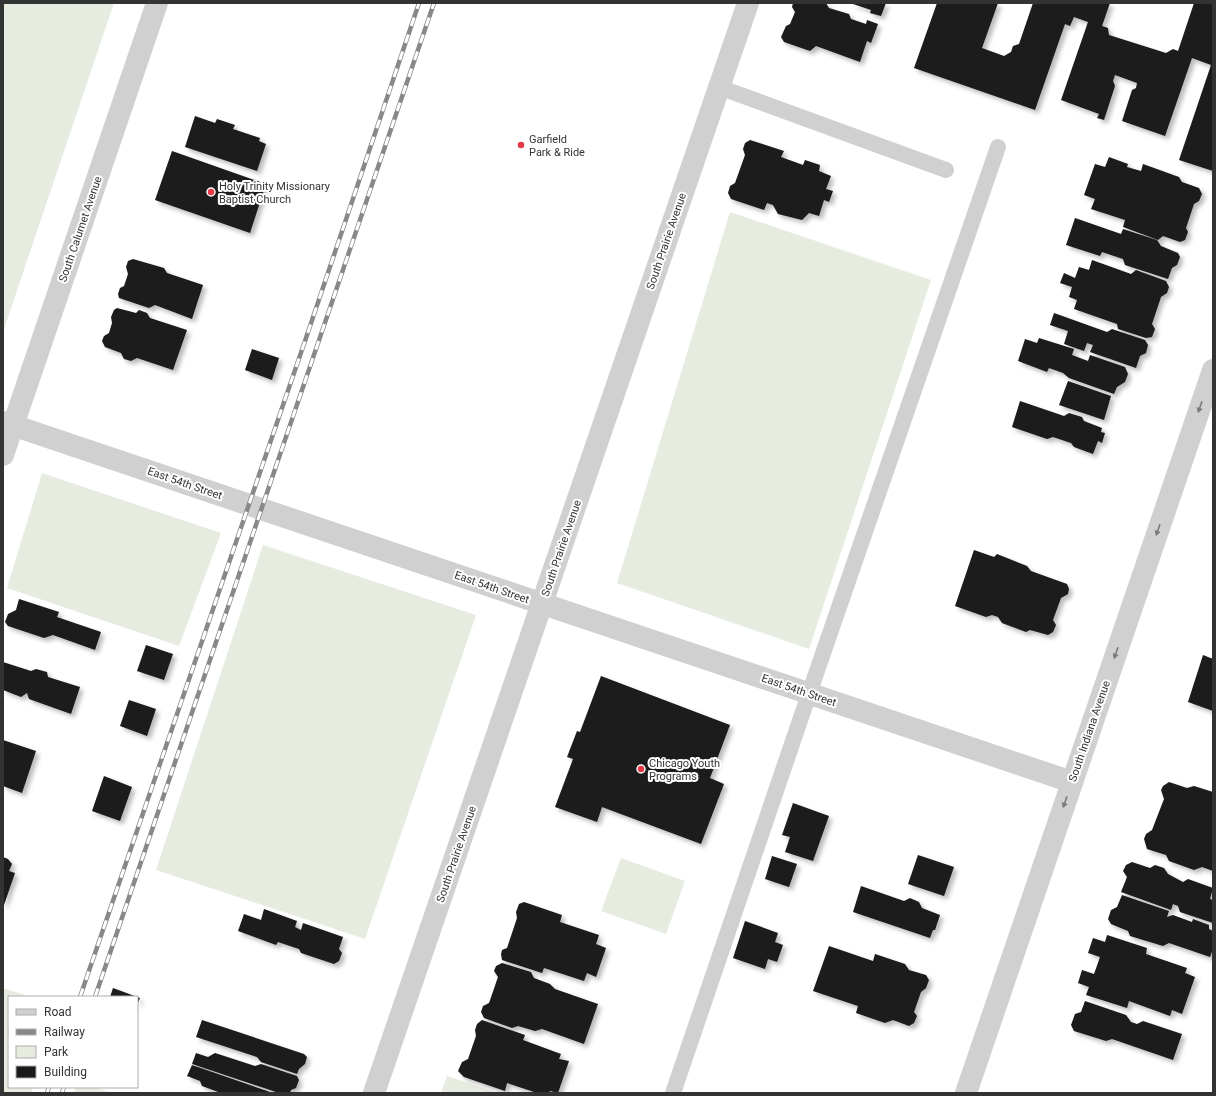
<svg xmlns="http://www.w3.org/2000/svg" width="1216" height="1096" viewBox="0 0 1216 1096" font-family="Roboto,sans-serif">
<defs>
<filter id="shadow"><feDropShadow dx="3.5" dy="3.5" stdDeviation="2" flood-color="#0004"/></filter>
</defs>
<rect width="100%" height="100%" fill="#fff"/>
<!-- green -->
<path fill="#e6ecdf" d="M 3,3 L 114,3 L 3,332 Z
M 730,212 L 931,280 L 809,649 L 617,583 Z
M 42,473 L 221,533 L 179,646 L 7,588 Z
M 263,545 L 476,615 L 365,939 L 156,870 Z
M 621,858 L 685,881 L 666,934 L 601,911 Z
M 3,988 L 31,997 L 9,997 L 9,1087 L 33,1087 L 31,1093 L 3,1093 Z
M 447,1076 L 498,1093 L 441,1093 Z
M 76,1087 L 94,1087 L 113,1093 L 74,1093 Z"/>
<!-- building -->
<path fill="#1a1a1a" filter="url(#shadow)" d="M 793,3 L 826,3 L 829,8 L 849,14 L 851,19 L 866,24 L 867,20 L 878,24 L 871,43 L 867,41 L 860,62 L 816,46 L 810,51 L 784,42 L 781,37 L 786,26 L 790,24 L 795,12 L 792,7 Z
M 850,3 L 886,3 L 881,16 L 870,13 L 871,10 Z
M 937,3 L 998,3 L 982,48 L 1004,56 L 1011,52 L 1013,46 L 1019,44 L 1033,3 L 1110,3 L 1102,26 L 1108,28 L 1109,35 L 1166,53 L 1173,49 L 1178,51 L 1194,3 L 1213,3 L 1213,171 L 1179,160 L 1211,65 L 1192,58 L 1165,136 L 1122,121 L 1132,90 L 1136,88 L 1137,83 L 1115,75 L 1113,81 L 1115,86 L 1104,120 L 1097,118 L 1099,114 L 1061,100 L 1088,22 L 1074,17 L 1070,26 L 1065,24 L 1035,110 L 914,68 Z
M 195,116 L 215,123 L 217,119 L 235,125 L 233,129 L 260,138 L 259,141 L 266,144 L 257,171 L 185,147 Z
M 750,140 L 784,151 L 781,157 L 803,165 L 805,160 L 820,165 L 819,171 L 831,176 L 826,189 L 833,191 L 829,202 L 824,200 L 819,216 L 809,213 L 802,220 L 778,214 L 773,205 L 767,203 L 764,210 L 731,199 L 728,193 L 730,186 L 735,183 L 745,155 L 743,149 L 745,143 Z
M 172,151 L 266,184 L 250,233 L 155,200 Z
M 1109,157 L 1128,164 L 1127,167 L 1141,171 L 1143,164 L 1179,177 L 1182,182 L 1199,188 L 1202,194 L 1199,201 L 1194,204 L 1186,228 L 1188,232 L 1185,240 L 1180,242 L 1163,236 L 1158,240 L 1123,227 L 1125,220 L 1091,209 L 1095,199 L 1084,195 L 1095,164 L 1105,167 Z
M 1075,218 L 1121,234 L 1123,229 L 1157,240 L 1161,246 L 1178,253 L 1180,257 L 1177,265 L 1172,268 L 1168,279 L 1125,265 L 1123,259 L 1102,252 L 1100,256 L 1066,245 Z
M 133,259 L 164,268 L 167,273 L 203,285 L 192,319 L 155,305 L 149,308 L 119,298 L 118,294 L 120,288 L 124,286 L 128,274 L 126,267 L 128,261 Z
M 1092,260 L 1131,274 L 1136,270 L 1166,281 L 1169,287 L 1167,293 L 1161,297 L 1152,324 L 1155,329 L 1152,337 L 1146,338 L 1118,329 L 1117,324 L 1074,309 L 1077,300 L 1069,297 L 1072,287 L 1060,283 L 1064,273 L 1075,278 L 1079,267 L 1089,270 Z
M 117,308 L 136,313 L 139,310 L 147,313 L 150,318 L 187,330 L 173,370 L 137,358 L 131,361 L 124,359 L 121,353 L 105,347 L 102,341 L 104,336 L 109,333 L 112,323 L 111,317 L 114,310 Z
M 1054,313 L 1107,332 L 1112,329 L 1145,340 L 1148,345 L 1146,353 L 1140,356 L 1136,368 L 1090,352 L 1093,345 L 1087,343 L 1084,351 L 1064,344 L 1068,331 L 1050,325 Z
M 1039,338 L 1074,349 L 1072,355 L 1088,361 L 1090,355 L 1125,367 L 1128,374 L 1125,382 L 1117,387 L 1114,394 L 1069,378 L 1063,373 L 1049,368 L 1047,372 L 1018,361 L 1025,339 L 1037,343 Z
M 252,349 L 279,358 L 272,380 L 245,370 Z
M 1068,381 L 1111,396 L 1104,420 L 1059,405 Z
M 1020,401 L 1064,416 L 1069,413 L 1082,417 L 1084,421 L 1102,428 L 1101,432 L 1105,433 L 1102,443 L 1098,441 L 1093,454 L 1074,447 L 1071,443 L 1053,437 L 1047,439 L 1012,427 Z
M 974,550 L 994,557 L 997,554 L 1027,566 L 1031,571 L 1067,584 L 1069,589 L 1068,594 L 1061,598 L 1053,620 L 1056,625 L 1053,632 L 1048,635 L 1030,630 L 1026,632 L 1002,623 L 998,617 L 992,615 L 986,617 L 955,606 Z
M 19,599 L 59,612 L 57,617 L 101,632 L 95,650 L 53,635 L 44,638 L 8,626 L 5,622 L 8,614 L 16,610 Z
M 146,645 L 173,654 L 164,680 L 137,671 Z
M 1203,655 L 1213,659 L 1213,711 L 1188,702 Z
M 3,662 L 31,671 L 36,669 L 47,672 L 48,677 L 80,687 L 71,714 L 29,699 L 27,693 L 21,697 L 3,690 Z
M 601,676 L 730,725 L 710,778 L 724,784 L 701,844 L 602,807 L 597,822 L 555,807 L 573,759 L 567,757 L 577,731 L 580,732 Z
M 129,700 L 156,709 L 147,736 L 120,726 Z
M 3,740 L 36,751 L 22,793 L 3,786 Z
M 104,776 L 132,787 L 120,821 L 92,811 Z
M 1169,782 L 1187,788 L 1194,786 L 1213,792 L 1213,871 L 1202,867 L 1194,870 L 1169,861 L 1166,855 L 1147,849 L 1144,839 L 1146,834 L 1152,830 L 1164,799 L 1161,790 L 1163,786 Z
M 793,803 L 829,816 L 813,861 L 785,852 L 790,837 L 782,835 Z
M 918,855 L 954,867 L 944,896 L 908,884 Z
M 772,856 L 797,864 L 789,887 L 765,879 Z
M 3,857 L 8,859 L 12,864 L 9,871 L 15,873 L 4,905 L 3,904 Z
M 1132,862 L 1150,868 L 1155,865 L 1164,868 L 1168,874 L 1183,882 L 1188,879 L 1213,888 L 1210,899 L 1213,900 L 1213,923 L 1180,912 L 1178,906 L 1173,904 L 1171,910 L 1121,892 L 1127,877 L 1123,871 L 1126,865 Z
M 861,886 L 904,901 L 910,898 L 919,902 L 922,908 L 940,915 L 935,930 L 933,930 L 930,938 L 853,912 Z
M 1122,895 L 1169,911 L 1167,917 L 1173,915 L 1192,922 L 1193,919 L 1209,925 L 1209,929 L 1213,931 L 1213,949 L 1210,957 L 1169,943 L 1163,946 L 1130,936 L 1128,931 L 1111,924 L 1108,919 L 1111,910 L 1117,907 Z
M 524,902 L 562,915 L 560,922 L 599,935 L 596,944 L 606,948 L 596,977 L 587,973 L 584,981 L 544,968 L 542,973 L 502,960 L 501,954 L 502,950 L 507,948 L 517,918 L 516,912 L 519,904 Z
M 264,909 L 297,921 L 295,927 L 301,930 L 303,923 L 343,937 L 339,949 L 342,953 L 339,961 L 334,964 L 301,953 L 299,949 L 278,942 L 276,945 L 238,931 L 244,914 L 261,920 Z
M 745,921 L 778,933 L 775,942 L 783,945 L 777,962 L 768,959 L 765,969 L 733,958 Z
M 1107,935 L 1147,948 L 1146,954 L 1187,968 L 1185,973 L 1195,977 L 1182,1014 L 1172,1010 L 1170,1016 L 1129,1001 L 1127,1008 L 1086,995 L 1089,987 L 1078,983 L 1082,970 L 1094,974 L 1100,957 L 1088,953 L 1093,938 L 1105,942 Z
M 829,946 L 873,961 L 875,954 L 905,964 L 909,970 L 926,975 L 929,980 L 926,988 L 921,992 L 914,1012 L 917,1016 L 914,1023 L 909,1026 L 893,1020 L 885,1023 L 856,1013 L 858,1006 L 813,991 Z
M 502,963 L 531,972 L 534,978 L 550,984 L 555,989 L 598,1004 L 584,1044 L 542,1029 L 535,1031 L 518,1026 L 512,1028 L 484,1018 L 481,1012 L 483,1006 L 489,1003 L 498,977 L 494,971 L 496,966 Z
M 113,988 L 140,998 L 137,1005 L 137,997 L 110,997 Z
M 1085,1001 L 1126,1015 L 1131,1022 L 1137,1024 L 1143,1021 L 1182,1034 L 1173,1060 L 1112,1039 L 1106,1041 L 1074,1031 L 1071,1025 L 1075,1014 L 1081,1012 Z
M 202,1020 L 304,1054 L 307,1057 L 305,1064 L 299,1069 L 297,1074 L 261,1062 L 257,1057 L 196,1037 Z
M 482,1020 L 525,1035 L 523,1040 L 561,1054 L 559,1059 L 569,1061 L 558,1093 L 550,1091 L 549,1093 L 537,1093 L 507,1083 L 505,1091 L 464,1077 L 458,1071 L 462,1062 L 468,1059 L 476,1036 L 475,1030 L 477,1024 Z
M 196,1053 L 208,1057 L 215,1053 L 255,1066 L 261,1064 L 297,1076 L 299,1080 L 296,1088 L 291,1090 L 290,1093 L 279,1093 L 192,1064 Z
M 192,1065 L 273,1093 L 221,1093 L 202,1086 L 200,1081 L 187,1076 Z"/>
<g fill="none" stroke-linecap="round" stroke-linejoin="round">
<!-- service -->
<path stroke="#d0d0d0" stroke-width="16" d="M 719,87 L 946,170
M 673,1093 L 809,694 L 998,147"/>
<!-- minor -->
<path stroke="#d0d0d0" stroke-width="22" d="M 3,422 L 1072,782
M 3,455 L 157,3
M 374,1093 L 748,3"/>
<!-- tertiary -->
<path stroke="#d0d0d0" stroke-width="22" d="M 966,1093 L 1213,370"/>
<defs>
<path id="rail" d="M 80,997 L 305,341 L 419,3
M 95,997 L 434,3
M 47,1093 L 49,1087
M 62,1093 L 64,1087"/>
</defs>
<!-- rail casing -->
<use href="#rail" stroke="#888" stroke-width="4.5"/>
<!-- rail -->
<use href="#rail" stroke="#fff" stroke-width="3" stroke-dasharray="9" stroke-linecap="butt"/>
</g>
<!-- one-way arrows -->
<defs><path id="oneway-solid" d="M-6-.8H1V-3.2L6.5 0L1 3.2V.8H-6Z"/></defs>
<g fill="#7a7a7a">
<use href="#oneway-solid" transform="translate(1200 407) rotate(109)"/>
<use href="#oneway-solid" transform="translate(1158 530) rotate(109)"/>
<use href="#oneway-solid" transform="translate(1116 653) rotate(109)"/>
<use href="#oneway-solid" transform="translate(1065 802) rotate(109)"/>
</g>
<!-- markers -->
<g fill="#e63946" stroke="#fff" stroke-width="1.5">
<circle cx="521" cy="145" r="4"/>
<circle cx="211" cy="192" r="4"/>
<circle cx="641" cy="769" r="4"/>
</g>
<g text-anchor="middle" stroke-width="4" stroke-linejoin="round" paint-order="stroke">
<!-- poi labels -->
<g font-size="11" fill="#333" stroke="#fff" text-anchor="start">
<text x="529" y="143">Garfield<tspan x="529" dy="13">Park &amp; Ride</tspan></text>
<text x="219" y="190">Holy Trinity Missionary<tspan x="219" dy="13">Baptist Church</tspan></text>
<text x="649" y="767">Chicago Youth<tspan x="649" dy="13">Programs</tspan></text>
</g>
<!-- street labels -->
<g font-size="11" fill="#333" stroke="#fff">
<text transform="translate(80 229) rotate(-71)" y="4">South Calumet Avenue</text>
<text transform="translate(666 241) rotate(-71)" y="4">South Prairie Avenue</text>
<text transform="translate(185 483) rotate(19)" y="4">East 54th Street</text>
<text transform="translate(561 548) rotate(-71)" y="4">South Prairie Avenue</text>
<text transform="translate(492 587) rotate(19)" y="4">East 54th Street</text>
<text transform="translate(799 690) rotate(19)" y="4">East 54th Street</text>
<text transform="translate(1089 731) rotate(-71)" y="4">South Indiana Avenue</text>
<text transform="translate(456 854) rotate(-71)" y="4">South Prairie Avenue</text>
</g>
</g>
<!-- border -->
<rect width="1216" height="1096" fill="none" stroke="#333333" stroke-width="8"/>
<!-- legend -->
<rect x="8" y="996" width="130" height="92" fill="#ffffff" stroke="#adadad"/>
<rect x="16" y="1009" width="20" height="6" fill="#d0d0d0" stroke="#adadad"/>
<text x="44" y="1016" font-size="12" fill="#333333">Road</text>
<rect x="16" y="1029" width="20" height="6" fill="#888888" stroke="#adadad"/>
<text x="44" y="1036" font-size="12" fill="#333333">Railway</text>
<rect x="16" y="1046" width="20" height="12" fill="#e6ecdf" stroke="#adadad"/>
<text x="44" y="1056" font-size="12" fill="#333333">Park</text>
<rect x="16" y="1066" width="20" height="12" fill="#1a1a1a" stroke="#adadad"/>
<text x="44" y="1076" font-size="12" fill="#333333">Building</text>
</svg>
